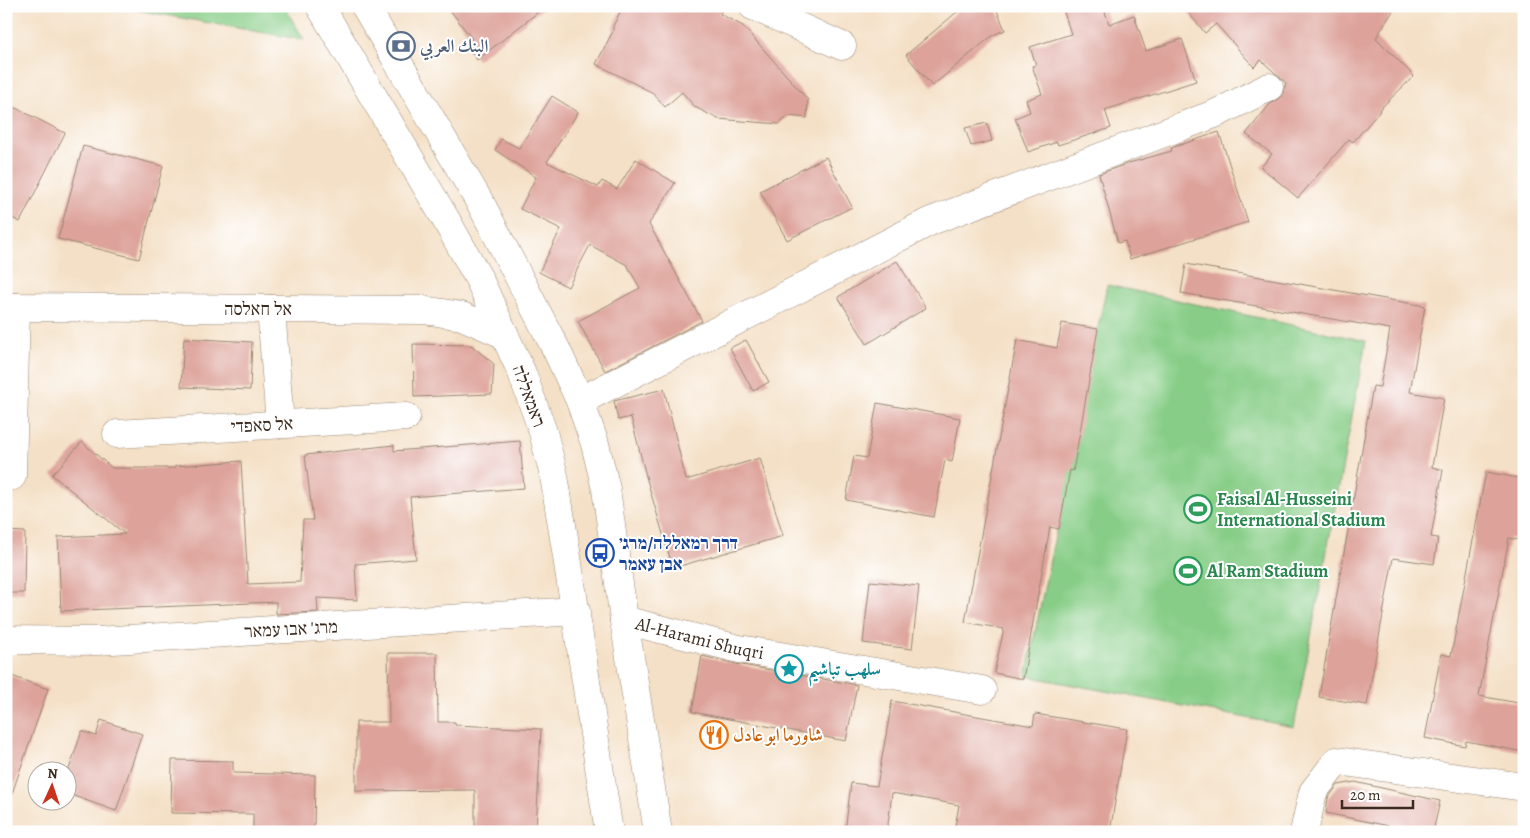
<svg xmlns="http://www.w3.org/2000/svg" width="1530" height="838" viewBox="0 0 1530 838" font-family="Alegreya,Amiri,'Frank Ruhl Libre',serif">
<rect width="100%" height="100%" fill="#fff"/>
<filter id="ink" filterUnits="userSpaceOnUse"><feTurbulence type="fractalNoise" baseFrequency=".02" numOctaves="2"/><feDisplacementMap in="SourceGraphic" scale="10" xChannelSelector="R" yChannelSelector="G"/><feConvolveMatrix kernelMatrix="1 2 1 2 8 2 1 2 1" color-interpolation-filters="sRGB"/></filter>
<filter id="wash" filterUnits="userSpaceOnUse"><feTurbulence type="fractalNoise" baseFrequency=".0096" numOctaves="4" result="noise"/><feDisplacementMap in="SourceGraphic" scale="20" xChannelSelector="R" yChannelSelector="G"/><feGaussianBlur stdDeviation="1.12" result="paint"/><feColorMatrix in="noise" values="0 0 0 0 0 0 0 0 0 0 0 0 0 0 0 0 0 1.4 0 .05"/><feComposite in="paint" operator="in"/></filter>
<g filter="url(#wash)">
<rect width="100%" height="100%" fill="#f4e0c6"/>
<!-- green -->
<path fill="#87cd87" stroke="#617c52" d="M 115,6 L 284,6 L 304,40 Z
M 1107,285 L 1366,341 L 1294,727 L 1026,676 Z"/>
<g id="blocks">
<!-- building -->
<path fill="#dda29a" d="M 447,6 L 546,6 L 477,60 L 465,44 L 472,39 Z
M 623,6 L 724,6 L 720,14 L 743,26 L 808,100 L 807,118 L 789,116 L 779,124 L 718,119 L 695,107 L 682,92 L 665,107 L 653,93 L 596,64 L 613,31 L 613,26 Z
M 964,6 L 995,6 L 1005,30 L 993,35 L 932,86 L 906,55 Z
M 1062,6 L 1103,6 L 1109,24 L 1134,15 L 1146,51 L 1182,39 L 1196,81 L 1105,110 L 1111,128 L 1058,145 L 1057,142 L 1028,152 L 1015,118 L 1030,112 L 1026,100 L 1042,94 L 1032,66 L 1036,65 L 1030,47 L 1071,34 Z
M 1183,6 L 1396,6 L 1376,38 L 1414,76 L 1379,110 L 1380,111 L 1353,142 L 1349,139 L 1298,198 L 1261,167 L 1272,154 L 1246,134 L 1270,104 L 1282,96 L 1286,83 L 1261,60 L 1254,67 L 1216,24 L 1205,33 Z
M 552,96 L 578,112 L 547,162 L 598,187 L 602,181 L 617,189 L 636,159 L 675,183 L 649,224 L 702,321 L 605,371 L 578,321 L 640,288 L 627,265 L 590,245 L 568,287 L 539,272 L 561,229 L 520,209 L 536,177 L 495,150 L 501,139 L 519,148 Z
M 6,103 L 65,133 L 20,222 L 6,215 Z
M 987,123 L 992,141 L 971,146 L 965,128 Z
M 1219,132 L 1248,222 L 1130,259 L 1125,241 L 1118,243 L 1099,174 L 1129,163 L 1172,151 L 1171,148 Z
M 83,146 L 163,166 L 139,259 L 58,239 Z
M 826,157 L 852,207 L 787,240 L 760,191 Z
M 897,261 L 926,308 L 867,344 L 838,297 Z
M 1186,264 L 1425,306 L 1410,392 L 1444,398 L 1432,467 L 1443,470 L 1431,537 L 1438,538 L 1434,564 L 1393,558 L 1367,705 L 1319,697 L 1373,386 L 1380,387 L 1390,329 L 1181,293 Z
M 1062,323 L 1098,329 L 1073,471 L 1070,470 L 1059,529 L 1050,527 L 1023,679 L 994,673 L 1004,629 L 965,622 L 1017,340 L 1057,348 Z
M 184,338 L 252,342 L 250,390 L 181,387 Z
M 746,340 L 769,382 L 753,391 L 730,348 Z
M 413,344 L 471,345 L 494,364 L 492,394 L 414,397 Z
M 664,389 L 686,480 L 760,458 L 783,536 L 673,568 L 647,480 L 631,417 L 618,420 L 614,401 Z
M 877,403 L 960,418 L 952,462 L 945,460 L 934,517 L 846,500 L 854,456 L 867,458 Z
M 520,441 L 524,488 L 410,497 L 416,559 L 355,564 L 357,600 L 317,598 L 318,612 L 276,614 L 276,602 L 61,611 L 58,537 L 125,534 L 52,475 L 82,442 L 112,468 L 175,468 L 175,466 L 241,461 L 248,584 L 300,582 L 303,520 L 313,520 L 305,455 L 394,445 L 394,451 Z
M 1486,472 L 1524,479 L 1524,541 L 1509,538 L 1479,696 L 1524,704 L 1524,752 L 1466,741 L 1465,746 L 1425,738 L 1441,654 L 1451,656 Z
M 6,531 L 25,532 L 24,593 L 6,593 Z
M 870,581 L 919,586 L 912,649 L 863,643 Z
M 388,653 L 437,653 L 438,722 L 455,722 L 455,725 L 541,729 L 536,832 L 475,832 L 475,790 L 356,791 L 356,722 L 389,722 Z
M 702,656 L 736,664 L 857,685 L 846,741 L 692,712 Z
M 6,674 L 48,689 L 9,802 L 6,801 Z
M 892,701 L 1033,726 L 1035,714 L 1127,729 L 1110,832 L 954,832 L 959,805 L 892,793 L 887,832 L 845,832 L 851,783 L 877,786 Z
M 101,720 L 142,734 L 116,811 L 68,794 L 68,772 L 82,731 L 96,736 Z
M 172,760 L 233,761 L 233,773 L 315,775 L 314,832 L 253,831 L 253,814 L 171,813 Z
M 1355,782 L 1440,801 L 1433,832 L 1418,832 L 1326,813 L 1328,798 L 1338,785 Z"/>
</g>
</g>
<g filter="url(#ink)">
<use href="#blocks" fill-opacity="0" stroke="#988572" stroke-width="1"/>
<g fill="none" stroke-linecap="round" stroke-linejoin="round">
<defs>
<g id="minor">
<path d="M 365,6 L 482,206 L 557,351 L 580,401 L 595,444 L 606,489 L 624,620 L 658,832"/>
<path d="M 753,6 L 842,46"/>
<path d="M 6,307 L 424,310 L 462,316 L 505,335"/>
<path d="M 271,309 L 280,424"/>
<path d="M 580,401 L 931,221 L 1217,113 L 1269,87"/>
<path d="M 117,434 L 406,417"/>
<path d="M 12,476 L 16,307"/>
<path id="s1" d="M 624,620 L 739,649 L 982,690"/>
<path d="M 6,640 L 97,641 L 576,611"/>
<path d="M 1304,832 L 1313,792 L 1337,761 L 1524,787"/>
</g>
<path id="highway" d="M 320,6 L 445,218 L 479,279 L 522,373 L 543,432 L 554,476 L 565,544 L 609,832"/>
</defs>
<!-- minor casing -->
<use href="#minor" stroke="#988572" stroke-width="29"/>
<!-- highway casing -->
<use href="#highway" stroke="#988572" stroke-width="29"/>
<!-- minor -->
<use href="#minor" stroke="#fff" stroke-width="28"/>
<!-- highway -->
<use href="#highway" stroke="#fff" stroke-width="28"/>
</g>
</g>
<!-- icons -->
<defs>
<symbol id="bank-ring" viewBox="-11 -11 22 22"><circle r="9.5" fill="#fff" stroke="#5c6f8a" stroke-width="1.5"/><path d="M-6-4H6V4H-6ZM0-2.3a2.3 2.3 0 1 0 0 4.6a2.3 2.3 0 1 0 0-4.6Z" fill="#5c6f8a"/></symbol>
<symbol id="stadium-ring" viewBox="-11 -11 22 22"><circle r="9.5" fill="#fff" stroke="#2e9e5b" stroke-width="1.5"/><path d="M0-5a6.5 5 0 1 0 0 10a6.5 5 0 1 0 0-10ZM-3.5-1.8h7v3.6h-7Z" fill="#2e9e5b"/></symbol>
<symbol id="bus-ring" viewBox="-11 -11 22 22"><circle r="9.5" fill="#fff" stroke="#1a4fb4" stroke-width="1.5"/><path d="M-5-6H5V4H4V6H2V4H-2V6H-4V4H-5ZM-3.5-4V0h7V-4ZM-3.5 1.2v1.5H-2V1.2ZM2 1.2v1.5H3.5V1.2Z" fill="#1a4fb4"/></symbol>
<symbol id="sight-ring" viewBox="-11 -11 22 22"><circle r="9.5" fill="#fff" stroke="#0f9aa8" stroke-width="1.5"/><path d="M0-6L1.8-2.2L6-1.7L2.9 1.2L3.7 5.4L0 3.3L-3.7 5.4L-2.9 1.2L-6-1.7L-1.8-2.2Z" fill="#0f9aa8"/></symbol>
<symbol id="restaurant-ring" viewBox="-11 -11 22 22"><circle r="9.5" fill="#fff" stroke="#e8710a" stroke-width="1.5"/><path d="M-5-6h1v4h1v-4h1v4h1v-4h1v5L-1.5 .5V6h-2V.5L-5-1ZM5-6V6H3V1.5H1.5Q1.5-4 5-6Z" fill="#e8710a"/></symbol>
</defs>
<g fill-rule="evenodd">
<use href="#bank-ring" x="385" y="30" width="32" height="32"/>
<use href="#stadium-ring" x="1182" y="493" width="32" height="32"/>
<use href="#bus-ring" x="584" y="537" width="32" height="32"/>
<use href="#stadium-ring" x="1172" y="555" width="32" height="32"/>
<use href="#sight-ring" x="773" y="653" width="32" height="32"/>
<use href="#restaurant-ring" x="698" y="719" width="32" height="32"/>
</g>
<g text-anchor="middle" stroke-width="4" stroke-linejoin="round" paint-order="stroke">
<!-- service labels -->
<g font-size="18" font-weight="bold" fill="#4e5e75" stroke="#fff" text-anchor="start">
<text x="420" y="52">البنك العربي</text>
</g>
<!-- street labels -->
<g font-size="18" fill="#3b2a1e" stroke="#fff">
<text x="258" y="315">אל חאלסה</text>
<text transform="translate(529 396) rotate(70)" y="6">ראמאללה</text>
<text transform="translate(262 425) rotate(-3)" y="6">אל סאפדי</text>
<text transform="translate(291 629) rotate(-3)" y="6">מרג' אבו עמאר</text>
<text dy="6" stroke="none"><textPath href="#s1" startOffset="78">Al-Harami Shuqri</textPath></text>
</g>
<!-- leisure labels -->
<g font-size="18" font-weight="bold" fill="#27864d" stroke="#fff" text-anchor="start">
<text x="1217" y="505">Faisal Al-Husseini<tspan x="1217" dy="21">International Stadium</tspan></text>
<text x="1207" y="577">Al Ram Stadium</text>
</g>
<!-- transit labels -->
<g font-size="18" font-weight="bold" fill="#164399" stroke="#fff" text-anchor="start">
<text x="619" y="549">דרך רמאללה/מרג׳<tspan x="619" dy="21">אבן עאמר</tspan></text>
</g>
<!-- culture labels -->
<g font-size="18" font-weight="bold" fill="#0d838f" stroke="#fff" text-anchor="start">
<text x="808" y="675">سلهب تباشيم</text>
</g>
<!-- food labels -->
<g font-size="18" font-weight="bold" fill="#c56008" stroke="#fff" text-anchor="start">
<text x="733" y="741">شاورما ابو عادل</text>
</g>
</g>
<!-- margin -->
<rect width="1530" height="838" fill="none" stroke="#fff" stroke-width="25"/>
<!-- north arrow -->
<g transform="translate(52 786) rotate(3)"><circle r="24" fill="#ffffff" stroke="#b1aaa5"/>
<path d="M0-4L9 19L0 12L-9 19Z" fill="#c8321e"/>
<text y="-8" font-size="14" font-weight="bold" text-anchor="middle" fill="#3b2a1e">N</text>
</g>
<!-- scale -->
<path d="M1342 800v8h71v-8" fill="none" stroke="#3b2a1e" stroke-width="2.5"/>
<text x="1350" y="800" font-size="15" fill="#3b2a1e" stroke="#ffffff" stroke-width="4" paint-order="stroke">20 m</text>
</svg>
